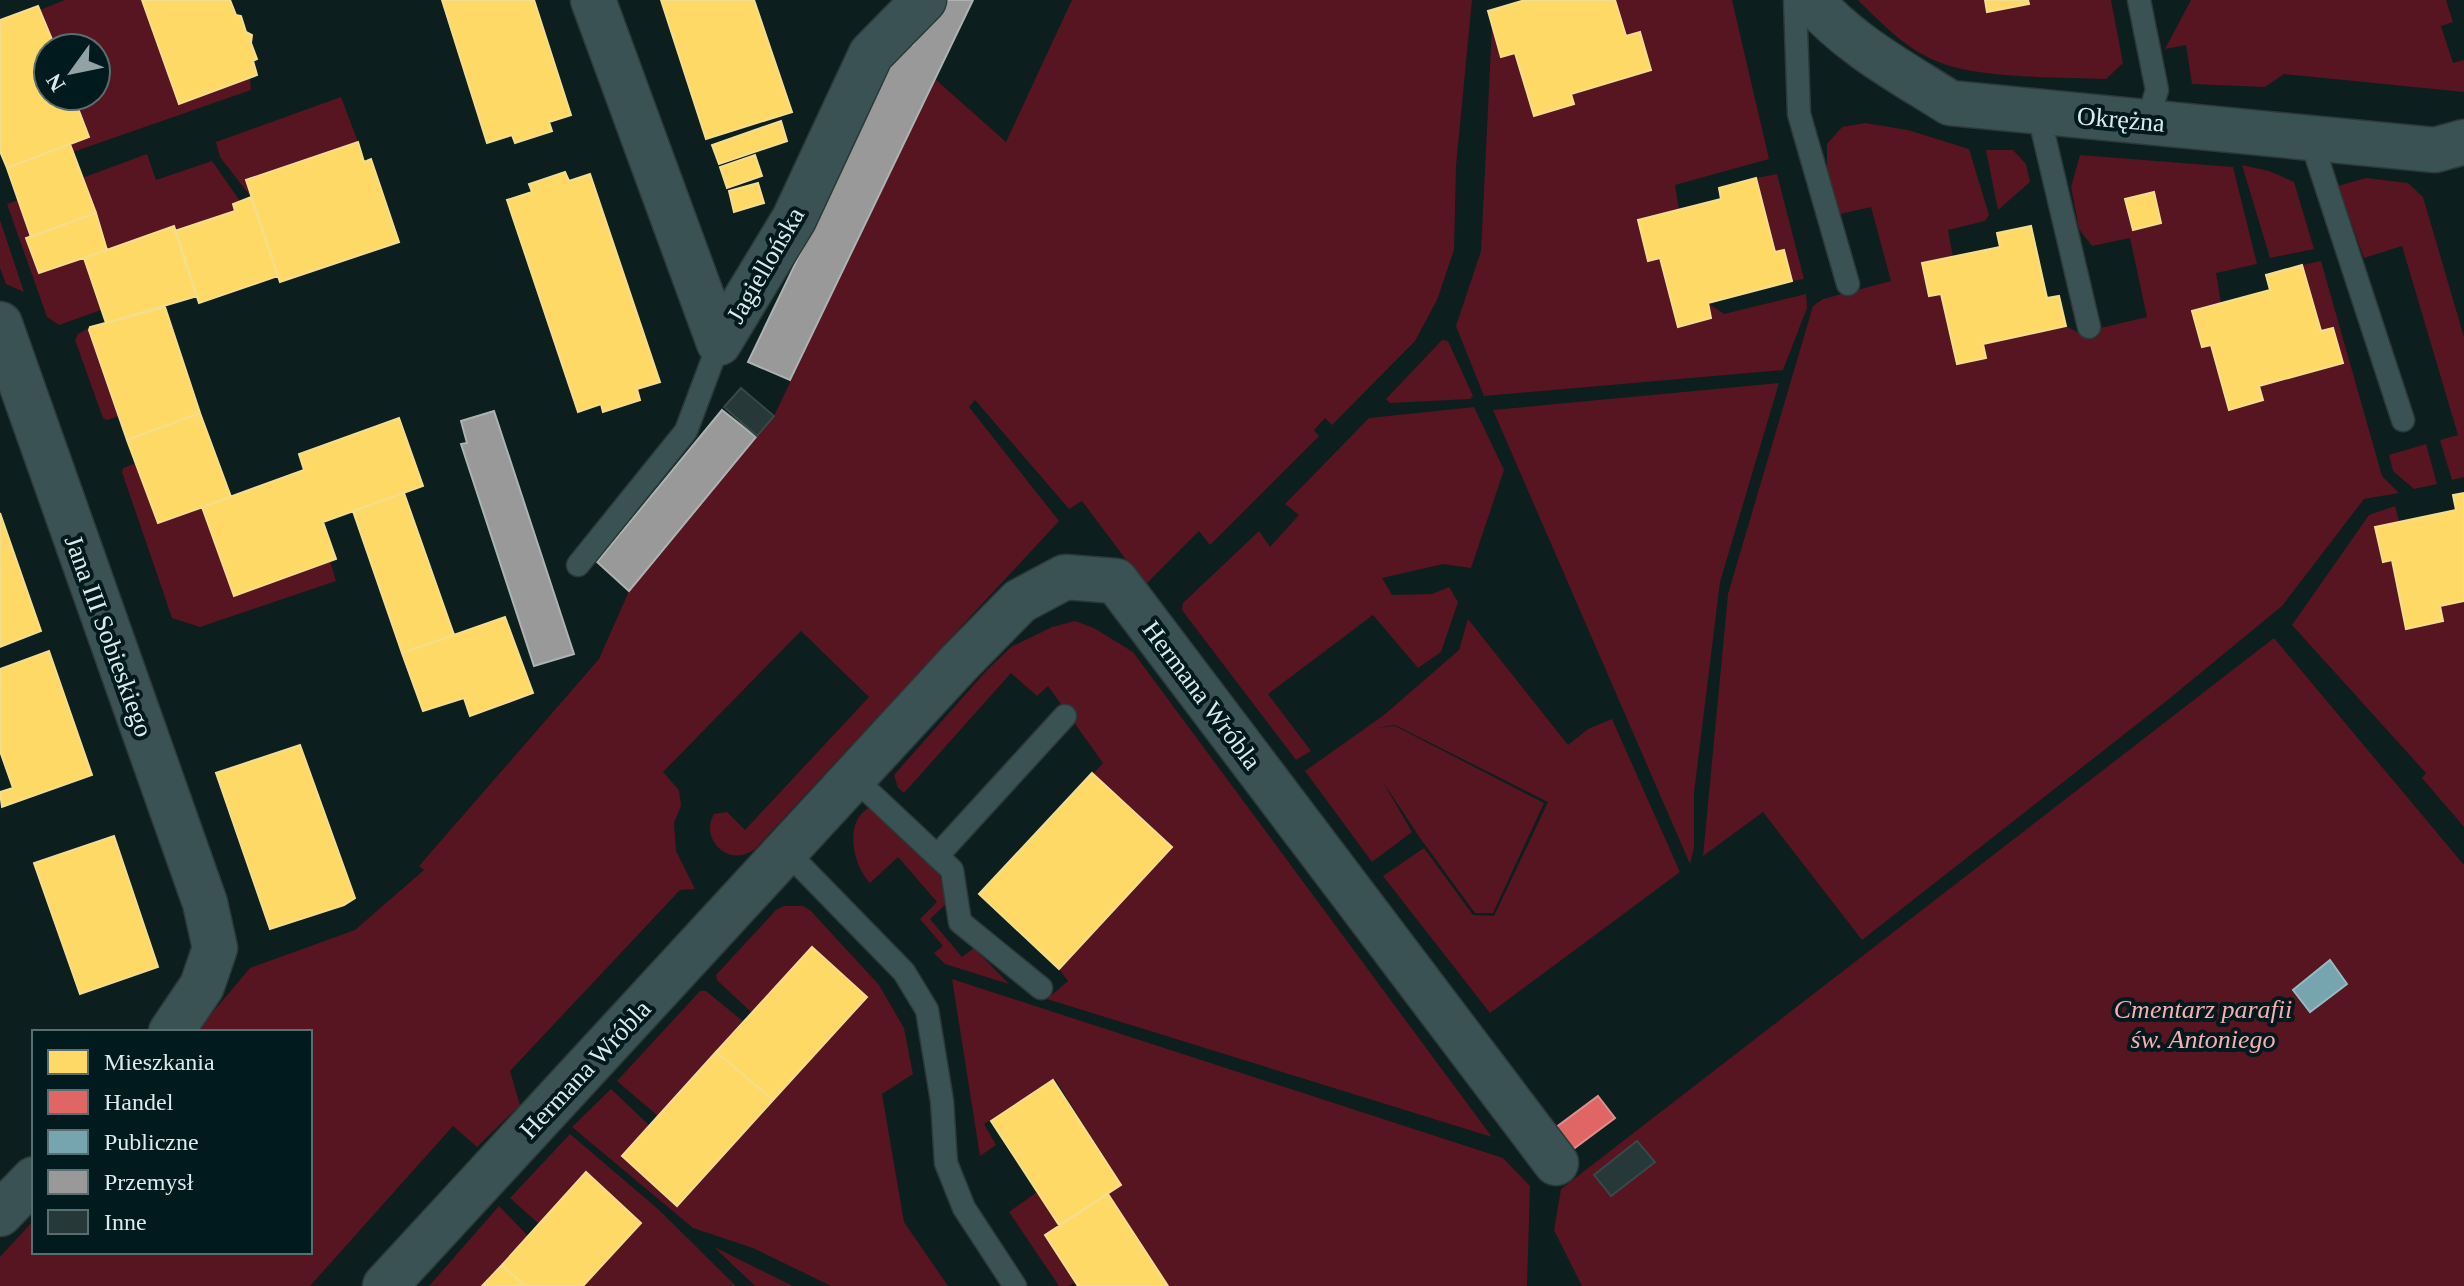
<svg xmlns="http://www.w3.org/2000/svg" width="2464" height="1286" viewBox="0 0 2464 1286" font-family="'Times New Roman',serif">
<rect width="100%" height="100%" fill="#0d1e1e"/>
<!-- green -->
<path fill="#571421" d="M 65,0 L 142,0 L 250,77 L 251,90 L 73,152 L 70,144 L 89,137 L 76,103 L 81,96 L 96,96 L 96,48 C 53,48 56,50 40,10 Z
M 1072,0 L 1472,0 L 1456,166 L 1454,250 L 1437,300 L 1415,341 L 1332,425 L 1325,418 L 1314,430 L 1319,436 L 1210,545 L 1199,531 L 1145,585 L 1082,501 L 1069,509 L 975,400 L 969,407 L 1059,521 L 755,849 C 729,869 699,839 714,814 L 727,812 L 745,830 L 869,697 L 801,631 L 663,772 L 679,790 L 681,806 L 674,823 L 676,851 L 695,889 L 680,890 L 510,1071 L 520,1105 L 477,1147 L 453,1126 L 310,1286 L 0,1286 L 0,1257 L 34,1220 L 34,1252 L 310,1252 L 310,1032 L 196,1032 L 250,968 L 355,930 L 424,870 L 419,866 L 599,659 L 629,591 L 774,416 L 935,79 L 1006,142 Z
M 1615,0 L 1732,0 L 1769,159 L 1675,185 L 1679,210 L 1638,221 L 1648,260 L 1660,258 L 1678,326 L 1711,318 L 1708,303 L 1724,314 L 1806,294 L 1807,308 L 1783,370 L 1484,396 L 1456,326 L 1481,251 L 1492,27 L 1501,56 L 1515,53 L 1534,116 L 1574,104 L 1571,94 L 1651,70 L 1640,32 L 1626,36 Z
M 1858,0 L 1985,0 L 1987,11 L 2029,5 L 2028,0 L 2111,0 L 2123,63 L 2106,79 C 2059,77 1984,79 1941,63 C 1908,51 1882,24 1858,0 Z
M 2191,0 L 2446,0 L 2453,22 L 2441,26 L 2453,63 L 2464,60 L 2464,92 L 2284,74 L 2265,87 L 2192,84 L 2186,45 L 2165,49 Z
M 341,97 L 358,142 L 246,179 L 251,197 L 220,157 L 216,142 Z
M 1865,123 L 1908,130 L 1969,149 L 1989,215 L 1985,221 L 1948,230 L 1953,257 L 1929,296 L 1941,294 L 1957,364 L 1985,358 L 1983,344 L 2066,326 L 2079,333 L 2147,317 L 2130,238 L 2092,246 L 2079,229 L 2071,187 L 2080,155 L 2233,167 L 2257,264 L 2216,273 L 2221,303 L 2193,311 L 2202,347 L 2211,345 L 2228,409 L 2262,400 L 2259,386 L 2343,363 L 2333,328 L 2321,331 L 2302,265 L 2321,261 L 2382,476 L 2399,493 L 2364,499 L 2282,606 L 2164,703 L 1862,940 L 1763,812 L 1703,856 L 1728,594 L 1813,306 L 1823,299 L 1891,281 L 1871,207 L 1840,214 L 1827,179 L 1827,144 L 1842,127 Z
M 1986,150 L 2013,150 L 2026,164 L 2030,182 L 1998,210 Z
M 147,154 L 156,180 L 212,161 L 240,201 L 233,204 L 235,211 L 175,231 L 173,226 L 107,250 L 82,178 Z
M 2242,165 L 2269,171 L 2294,182 L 2314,249 L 2270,258 Z
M 1777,174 L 1804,279 L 1792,281 L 1784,250 L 1775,252 L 1756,178 Z
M 2366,178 L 2408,183 L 2423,197 L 2464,337 L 2464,477 L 2452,480 L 2440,440 L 2458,435 L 2402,246 L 2364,258 L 2338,186 Z
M 18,200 L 31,237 L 27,239 L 39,273 L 84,258 L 101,310 L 59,325 L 47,317 L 7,204 Z
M 0,220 L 24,292 L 6,284 L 0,268 Z
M 90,327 L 119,416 L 107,420 L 103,418 L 75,340 L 78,334 Z
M 1442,340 L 1448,341 L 1473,396 L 1470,399 L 1390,403 L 1386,399 Z
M 1779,383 L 1720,582 L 1694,793 L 1694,847 L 1690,864 L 1493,410 Z
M 1474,407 L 1504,470 L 1471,568 L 1443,564 L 1382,578 L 1392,595 L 1432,594 L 1449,587 L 1458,602 L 1441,652 L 1418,668 L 1373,615 L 1268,694 L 1311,751 L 1296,760 L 1182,610 L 1183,603 L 1259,531 L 1270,547 L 1299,515 L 1285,504 L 1369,418 Z
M 2426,444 L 2437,484 L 2414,489 L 2393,471 L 2389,455 Z
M 136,463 L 202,507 L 234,596 L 330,561 L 336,581 L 200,627 L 172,618 L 122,472 L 123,468 Z
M 2395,506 L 2399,521 L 2375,527 L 2383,561 L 2392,560 L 2406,628 L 2443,621 L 2440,606 L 2464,601 L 2464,827 L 2422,778 L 2426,773 L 2292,625 L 2369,515 Z
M 1468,619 L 1568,745 L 1588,729 L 1612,719 L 1680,872 L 1490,1013 L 1383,876 L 1424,848 L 1473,915 L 1494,916 L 1548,802 L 1395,725 L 1375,728 L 1395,726 L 1544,803 L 1493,913 L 1475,913 L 1420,838 L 1383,782 L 1412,832 L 1372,862 L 1305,771 L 1384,715 L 1459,650 Z
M 1075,621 L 1094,628 L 1133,652 L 1492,1137 L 1047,999 L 1068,981 L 1059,969 L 1172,847 L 1093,774 L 1103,763 L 1048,686 L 1037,696 L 1011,673 L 904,793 L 898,788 L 894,775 L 987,670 L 1011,647 L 1052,627 Z
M 2274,638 L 2464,865 L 2464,1286 L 1582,1286 L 1554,1230 L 1561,1189 Z
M 871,805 L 936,862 L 947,903 L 930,919 L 962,957 L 974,948 L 1009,984 L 945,964 L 934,953 L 943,946 L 920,919 L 937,902 L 898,857 L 870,883 C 856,868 848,840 857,820 C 860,814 867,809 871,805 Z
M 784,906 L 803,906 L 811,911 L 879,985 L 904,1028 L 913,1074 L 882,1094 L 904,1222 L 948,1286 L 831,1286 L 753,1248 L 693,1228 L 572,1127 L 611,1089 L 650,1126 L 622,1156 L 677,1206 L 867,997 L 812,947 L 752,1013 L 717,980 L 716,975 L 776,910 Z
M 952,979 L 1503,1158 L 1530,1186 L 1527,1286 L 1168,1286 L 1108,1194 L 1121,1185 L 1055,1079 L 984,1124 L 996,1145 L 980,1156 Z
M 700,991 L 706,991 L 744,1022 L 658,1116 L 617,1081 Z
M 570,1134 L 658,1209 L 736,1286 L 582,1286 L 641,1222 L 586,1173 L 539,1224 L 510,1198 Z
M 1037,1192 L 1059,1225 L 1045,1235 L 1076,1282 L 1068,1286 L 1059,1286 L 1009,1212 Z
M 499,1206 L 528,1236 L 482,1286 L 429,1286 Z
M 714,1247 L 793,1286 L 755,1286 Z"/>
<!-- homes -->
<path fill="#ffd966" stroke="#f4de8e" stroke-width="2" d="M 142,0 L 230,0 L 236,15 L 241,16 L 246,32 L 252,35 L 251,43 L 257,59 L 253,61 L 257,75 L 179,104 Z
M 442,0 L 534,0 L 571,115 L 549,122 L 552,131 L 515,143 L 512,135 L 487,143 Z
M 661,0 L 754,0 L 792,112 L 706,139 Z
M 1525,0 L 1615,0 L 1626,36 L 1640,32 L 1651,70 L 1571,94 L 1574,104 L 1534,116 L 1515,53 L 1501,57 L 1488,11 Z
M 1985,0 L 2028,0 L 2029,4 L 1987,12 Z
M 38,6 L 53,42 L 60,40 L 63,48 L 48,48 L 48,96 L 81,96 L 76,103 L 89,137 L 7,168 L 0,151 L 0,20 Z
M 781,121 L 787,141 L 719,164 L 712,145 Z
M 358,142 L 364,162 L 371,159 L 399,242 L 280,282 L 246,180 Z
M 70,144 L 96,213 L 31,237 L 7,168 Z
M 755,155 L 762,176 L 727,188 L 720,167 Z
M 565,172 L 569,181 L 590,174 L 660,382 L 637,389 L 640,400 L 603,412 L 601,404 L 578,412 L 507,200 L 532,192 L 529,184 Z
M 1756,178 L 1775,252 L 1784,250 L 1792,281 L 1708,303 L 1711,318 L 1678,327 L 1660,258 L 1648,261 L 1638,220 L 1721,199 L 1719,188 Z
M 758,183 L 764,203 L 734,212 L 729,191 Z
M 2154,192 L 2161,223 L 2133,230 L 2125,199 Z
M 251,197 L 278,276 L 199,303 L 175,231 L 235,211 L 233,204 Z
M 96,213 L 107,250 L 39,273 L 26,238 Z
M 174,226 L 197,296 L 106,323 L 84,258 Z
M 2031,226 L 2047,298 L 2059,296 L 2066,326 L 1983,344 L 1986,358 L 1957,364 L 1941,294 L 1929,296 L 1922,263 L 2000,247 L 1997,233 Z
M 2302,265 L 2321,331 L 2333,328 L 2343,363 L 2259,386 L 2263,400 L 2229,410 L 2211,345 L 2202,347 L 2192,311 L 2270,290 L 2266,275 Z
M 165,307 L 200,413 L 127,440 L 89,330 L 90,327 Z
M 200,413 L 231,497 L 158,523 L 127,440 Z
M 399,418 L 423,486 L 323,522 L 336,559 L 234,596 L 202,507 L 304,470 L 299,454 Z
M 404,493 L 454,635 L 402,653 L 353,511 Z
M 2464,493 L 2464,601 L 2440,606 L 2443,621 L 2406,629 L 2392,560 L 2383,562 L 2375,527 L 2456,510 L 2453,495 Z
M 0,513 L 41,631 L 0,647 Z
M 505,617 L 533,693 L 470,716 L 464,698 L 423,711 L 402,653 Z
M 49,651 L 92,775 L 2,807 L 0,792 L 13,788 L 0,751 L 0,669 Z
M 300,745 L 355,898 L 344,905 L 270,929 L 216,773 Z
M 1092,773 L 1172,847 L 1059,969 L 979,894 Z
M 114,836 L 158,967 L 80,994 L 34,863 Z
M 812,947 L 867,997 L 773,1100 L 716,1052 Z
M 716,1052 L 773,1100 L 677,1206 L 622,1156 Z
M 1053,1080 L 1121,1185 L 1059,1225 L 991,1121 Z
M 586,1172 L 641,1223 L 583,1286 L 525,1286 L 502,1265 Z
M 1108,1194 L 1168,1286 L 1078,1286 L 1045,1235 Z
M 502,1265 L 525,1286 L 482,1286 Z"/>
<!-- shops -->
<path fill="#e06666" stroke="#de8e8e" stroke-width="2" d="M 1598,1096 L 1615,1118 L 1572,1150 L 1555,1128 Z"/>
<!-- public -->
<path fill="#76a5af" stroke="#94bac2" stroke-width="2" d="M 2330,960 L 2347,984 L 2310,1012 L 2293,990 Z"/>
<!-- industry -->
<path fill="#999" stroke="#adb2b2" stroke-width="2" d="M 947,0 L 973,0 L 790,380 L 748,362 L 902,42 L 913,45 L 937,6 L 943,5 Z
M 722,410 L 756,437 L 629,591 L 597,562 Z
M 494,411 L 574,654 L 534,666 L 461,444 L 467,443 L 461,421 Z"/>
<!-- building -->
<path fill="#273839" stroke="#3a4748" stroke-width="2" d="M 741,388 L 774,416 L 757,436 L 724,407 Z
M 1637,1141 L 1655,1162 L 1611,1196 L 1594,1175 Z"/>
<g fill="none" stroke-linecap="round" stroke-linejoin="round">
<defs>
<path id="lane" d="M 1795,0 L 1799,114 L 1848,284
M 2139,0 L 2157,90 L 2147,122
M 2038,111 L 2089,327
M 2310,137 L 2403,420
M 578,565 L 686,431 L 719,343
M 853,777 L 952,870 L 960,922 L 1041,988
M 786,851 L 904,972 L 927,1010 L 942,1101 L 946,1163 L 964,1208 L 1015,1286
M 937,856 L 1065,716"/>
<path id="street" d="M 593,0 L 719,343 L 794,219 L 871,54 L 924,0
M 1811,0 C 1849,44 1901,72 1950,103 L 2435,150 L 2464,142
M 0,324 L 205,903 L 215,948 L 202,986 L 171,1032
M 0,1214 L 34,1179
M 385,1286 L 959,663 L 1020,601 L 1065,577 L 1116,581 L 1556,1163"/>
</defs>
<!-- lane casing -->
<use href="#lane" stroke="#2c3939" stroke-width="25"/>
<!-- street casing -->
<use href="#street" stroke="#2c3939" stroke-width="47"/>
<!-- lane -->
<use href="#lane" stroke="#3b5254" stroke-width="22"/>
<!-- street -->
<use href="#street" stroke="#3b5254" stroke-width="44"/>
</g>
<g text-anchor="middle" stroke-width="8" stroke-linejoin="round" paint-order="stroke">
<!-- street labels -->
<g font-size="26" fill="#dbebed" stroke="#001a1d">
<text transform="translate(2121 119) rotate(5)" y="9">Okrężna</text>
<text transform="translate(765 265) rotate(-60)" y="9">Jagiellońska</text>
<text transform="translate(109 636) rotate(70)" y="9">Jana III Sobieskiego</text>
<text transform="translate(1202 695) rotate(53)" y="9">Hermana Wróbla</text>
<text transform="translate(585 1069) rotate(-47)" y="9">Hermana Wróbla</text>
</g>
<!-- park labels -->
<g font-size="26" font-style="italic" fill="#faacb0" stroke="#001a1d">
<text x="2203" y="1018">Cmentarz parafii<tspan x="2203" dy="30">św. Antoniego</tspan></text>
</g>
</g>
<!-- legend -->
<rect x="32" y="1030" width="280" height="224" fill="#001a1d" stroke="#586e70" stroke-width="2"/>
<rect x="48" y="1050" width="40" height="24" fill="#ffd966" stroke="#586e70" stroke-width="2"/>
<text x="104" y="1070" font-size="24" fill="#dbebed">Mieszkania</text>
<rect x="48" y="1090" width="40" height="24" fill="#e06666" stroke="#586e70" stroke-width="2"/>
<text x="104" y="1110" font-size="24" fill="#dbebed">Handel</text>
<rect x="48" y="1130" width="40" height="24" fill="#76a5af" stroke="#586e70" stroke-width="2"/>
<text x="104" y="1150" font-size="24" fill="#dbebed">Publiczne</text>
<rect x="48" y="1170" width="40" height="24" fill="#999999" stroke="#586e70" stroke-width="2"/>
<text x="104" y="1190" font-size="24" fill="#dbebed">Przemysł</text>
<rect x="48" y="1210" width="40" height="24" fill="#273839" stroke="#586e70" stroke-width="2"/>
<text x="104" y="1230" font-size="24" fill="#dbebed">Inne</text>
<!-- north arrow -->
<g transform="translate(72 72) rotate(237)"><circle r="38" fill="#001a1d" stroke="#586e70" stroke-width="2"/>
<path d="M0-6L14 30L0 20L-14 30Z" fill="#93a3a5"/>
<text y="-12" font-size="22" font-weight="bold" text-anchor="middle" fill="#dbebed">N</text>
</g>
</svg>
